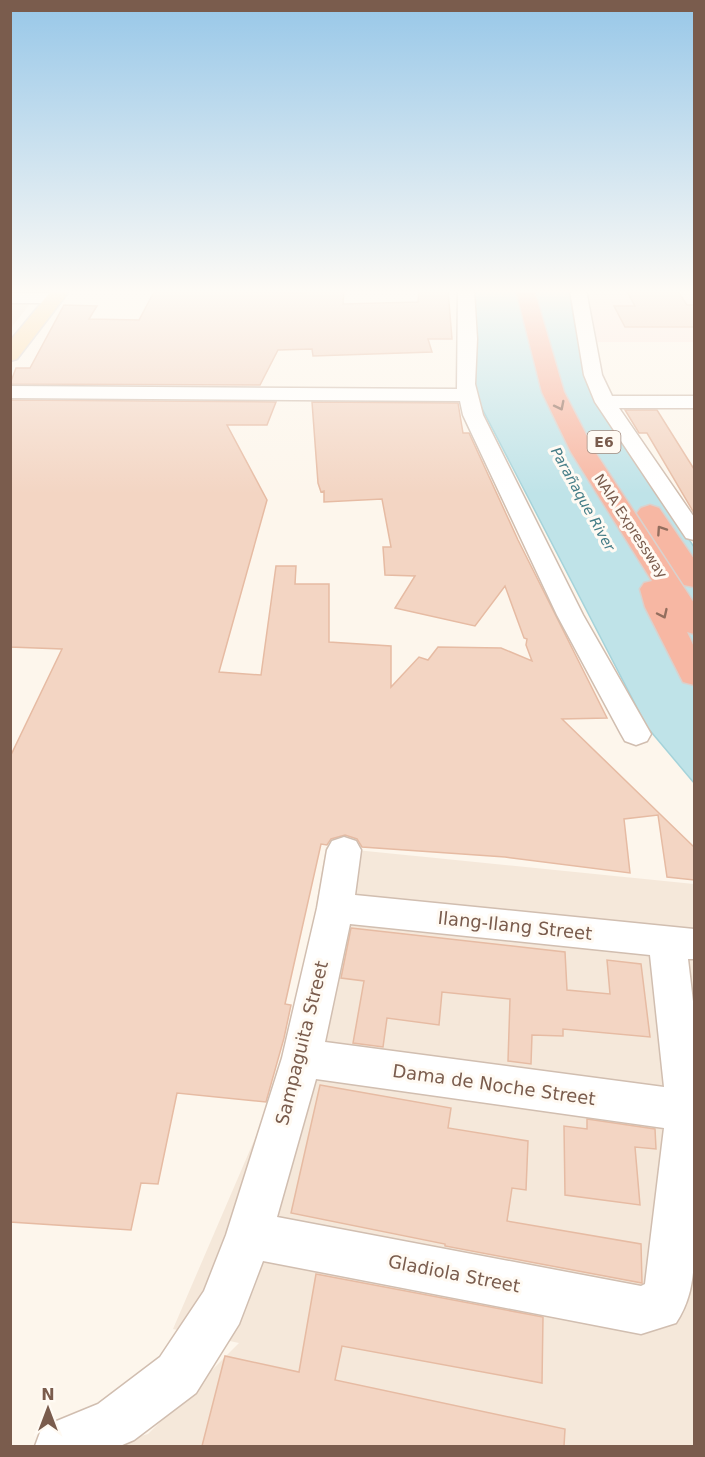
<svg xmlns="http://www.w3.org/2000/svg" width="705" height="1457" viewBox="0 0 705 1457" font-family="'DejaVu Sans',sans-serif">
<rect width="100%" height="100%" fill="#fdf6ec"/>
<!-- residential -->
<path fill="#f5e8da" d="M 11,290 L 41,290 L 11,328 Z
M 326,847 L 694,884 L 694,1446 L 105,1446 L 148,1434 L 239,1343 L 173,1329 L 290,1057 Z"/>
<!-- commercial -->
<path fill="#fde8e0" d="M 588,290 L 694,290 L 694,342 L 596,342 Z"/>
<!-- water -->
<path fill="#bfe3e8" stroke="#a5d3da" stroke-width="1.5" d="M 468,290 L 569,290 L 575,326 L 593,393 L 694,547 L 694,783 L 647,727 L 474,393 Z"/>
<!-- building -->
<path fill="#f3d5c3" stroke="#e6bba3" stroke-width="1.5" d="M 155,290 L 306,293 L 306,290 L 344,290 L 343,304 L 418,302 L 419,290 L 448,290 L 452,339 L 428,339 L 432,352 L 313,356 L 312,349 L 278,350 L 260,385 L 10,384 L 16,368 L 30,368 L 64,305 L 97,306 L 89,319 L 139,320 Z
M 626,290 L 677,290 L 687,305 L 694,305 L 694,327 L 625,327 L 614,306 L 635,306 Z
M 10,400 L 276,402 L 267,425 L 227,425 L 267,500 L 219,672 L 261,675 L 276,566 L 296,566 L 295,584 L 329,584 L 329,642 L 391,646 L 391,687 L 419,657 L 428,660 L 438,647 L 501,648 L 532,661 L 526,645 L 527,639 L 524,638 L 505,586 L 475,626 L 395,608 L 415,576 L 385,575 L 383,547 L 391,547 L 382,499 L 324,502 L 324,491 L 321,492 L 318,483 L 312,402 L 458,403 L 463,433 L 469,433 L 518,540 L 607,718 L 562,719 L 694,847 L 694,880 L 667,877 L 658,815 L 624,819 L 630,873 L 505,857 L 362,847 L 357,839 L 345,835 L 331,839 L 327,845 L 321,844 L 285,1004 L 291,1005 L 284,1038 L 266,1102 L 177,1093 L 158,1184 L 141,1183 L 131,1230 L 10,1222 L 10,757 L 62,649 L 10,647 Z
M 625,410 L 657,410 L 694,469 L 694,513 L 647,433 L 639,433 Z
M 351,928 L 565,952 L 567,990 L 610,994 L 607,960 L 641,964 L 650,1037 L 563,1029 L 563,1036 L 532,1035 L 531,1064 L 508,1061 L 510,999 L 442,992 L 439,1025 L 387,1018 L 383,1047 L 353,1043 L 364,981 L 341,978 Z
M 320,1085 L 451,1108 L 448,1128 L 528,1141 L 526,1190 L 512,1188 L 507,1221 L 641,1244 L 642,1283 L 445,1246 L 445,1244 L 291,1213 Z
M 587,1119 L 655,1129 L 656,1149 L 635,1147 L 640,1205 L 565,1195 L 564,1126 L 587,1129 Z
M 316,1274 L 543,1317 L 542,1383 L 342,1346 L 335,1380 L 565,1429 L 564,1446 L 202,1446 L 225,1356 L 299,1372 Z"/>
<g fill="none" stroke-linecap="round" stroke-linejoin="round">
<defs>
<path id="minor" d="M 458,290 L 474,290 L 477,339 L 475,384 L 483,415 L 583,615 L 651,734 L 647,741 L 636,745 L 625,741 L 621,734 L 557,615 L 463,415 L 460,401 L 10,398 L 10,386 L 457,389 Z
M 570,290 L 586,290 L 602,375 L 612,396 L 694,396 L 694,408 L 619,408 L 694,517 L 694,540 L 686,538 L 595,402 L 584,375 Z
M 10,293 L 55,293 L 63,298 L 55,303 L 10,303 Z
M 344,837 L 356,841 L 361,850 L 355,895 L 694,929 L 694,959 L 688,959 L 694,1010 L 694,1263 C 692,1286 689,1303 676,1323 L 641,1334 L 263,1261 L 239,1324 L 196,1393 L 134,1440 L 120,1446 L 35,1446 L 42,1427 L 98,1404 L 160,1357 L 204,1291 L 226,1235 L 282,1058 L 317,908 L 327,850 L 332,841 ZM 350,924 L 650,955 L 664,1087 L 325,1042 ZM 316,1079 L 664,1128 L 645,1284 L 641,1286 L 277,1217 Z"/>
<path id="major" d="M 52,290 L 70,290 L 17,359 L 10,361 L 10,341 Z"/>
<path id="highway" d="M 516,290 L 534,290 L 564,392 L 595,452 L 694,603 L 694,634 L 687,632 L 694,647 L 694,685 L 683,682 L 645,607 L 640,589 L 644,583 L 652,581 L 571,452 L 542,392 Z
M 650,505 L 659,508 L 694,559 L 694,587 L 684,585 L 637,513 L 641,508 Z"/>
</defs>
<!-- minor casing -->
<use href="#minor" stroke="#d1beb0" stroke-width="3"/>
<!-- major casing -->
<use href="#major" stroke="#dad1cd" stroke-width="3"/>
<!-- highway casing -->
<use href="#highway" stroke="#dad1cd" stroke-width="3"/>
<!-- minor -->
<use href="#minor" fill="#fff" fill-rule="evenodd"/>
<!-- major -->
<use href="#major" fill="#fbd9a5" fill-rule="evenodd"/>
<!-- highway -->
<use href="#highway" fill="#f7b7a3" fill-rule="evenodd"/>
</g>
<!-- one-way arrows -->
<defs><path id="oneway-chevron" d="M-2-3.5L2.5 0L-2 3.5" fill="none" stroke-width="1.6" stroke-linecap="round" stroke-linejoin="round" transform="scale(1.5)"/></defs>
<g stroke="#936e5e">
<use href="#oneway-chevron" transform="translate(560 406) rotate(63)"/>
<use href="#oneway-chevron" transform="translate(661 530) rotate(-124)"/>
<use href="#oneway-chevron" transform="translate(663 614) rotate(65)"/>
</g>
<!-- sky -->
<linearGradient id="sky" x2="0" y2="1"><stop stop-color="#97c7e8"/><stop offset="0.59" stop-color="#fefbf6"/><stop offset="1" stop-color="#fefbf6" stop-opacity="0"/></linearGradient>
<rect width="705" height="494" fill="url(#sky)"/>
<g text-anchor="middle" stroke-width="6" stroke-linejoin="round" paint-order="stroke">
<!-- shield labels -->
<rect fill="#fffaf3" stroke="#a28b7f" stroke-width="1.5" x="587.5" y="431" width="33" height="22" rx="4.5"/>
<g font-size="14" font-weight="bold" fill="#7a5c4d">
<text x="604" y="447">E6</text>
</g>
<!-- far-water labels -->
<g font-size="14" font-style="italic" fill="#437c86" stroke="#fffaf3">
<text transform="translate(583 499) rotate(61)" y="5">Parañaque River</text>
</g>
<!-- far-street labels -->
<g font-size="14" fill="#7a5c4d" stroke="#fffaf3">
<text transform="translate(631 526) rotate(57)" y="5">NAIA Expressway</text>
</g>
<!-- near-street labels -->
<g font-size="18" fill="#7a5c4d" stroke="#fffaf3">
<text transform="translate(515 926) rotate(6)" y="6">Ilang-Ilang Street</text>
<text transform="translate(302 1043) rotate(-76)" y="6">Sampaguita Street</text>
<text transform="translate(494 1085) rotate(8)" y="6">Dama de Noche Street</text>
<text transform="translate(454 1274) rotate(11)" y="6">Gladiola Street</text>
</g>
</g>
<!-- border -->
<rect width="705" height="1457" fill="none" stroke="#7a5c4d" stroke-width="24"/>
<!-- north arrow -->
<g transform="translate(48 1409)" stroke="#fffaf3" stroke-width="4.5" paint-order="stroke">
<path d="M0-4.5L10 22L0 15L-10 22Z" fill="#7a5c4d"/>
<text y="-9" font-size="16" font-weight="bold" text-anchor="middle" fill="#7a5c4d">N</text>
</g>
</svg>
